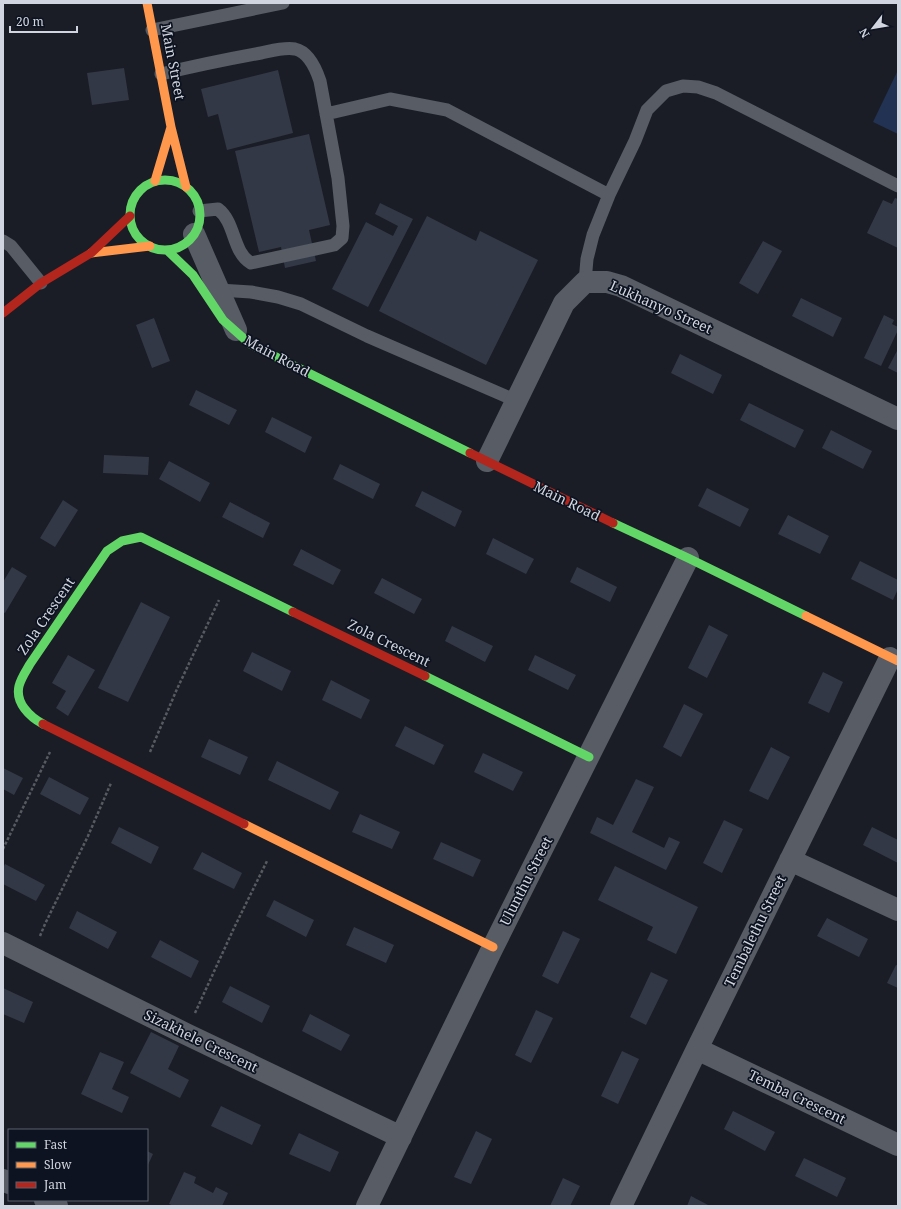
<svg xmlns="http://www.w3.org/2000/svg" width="901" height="1209" viewBox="0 0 901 1209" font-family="'Noto Serif',serif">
<rect width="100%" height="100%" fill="#1a1d25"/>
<!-- green -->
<path fill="#223252" d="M 898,70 L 898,134 L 873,122 Z"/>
<!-- building -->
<path fill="#323846" d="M 124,68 L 129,100 L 92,105 L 87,73 Z
M 278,70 L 293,133 L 227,150 L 218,114 L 208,117 L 201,89 Z
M 309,134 L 330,225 L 309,230 L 316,261 L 285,268 L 281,247 L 259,252 L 235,151 Z
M 895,198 L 898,199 L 898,248 L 867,233 L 883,200 L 892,204 Z
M 380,203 L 413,219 L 368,307 L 332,289 L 366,222 L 393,236 L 398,226 L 375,214 Z
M 427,216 L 476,241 L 480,231 L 538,260 L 486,365 L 379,311 Z
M 763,241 L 782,251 L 758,294 L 739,283 Z
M 801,298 L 842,318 L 833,337 L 792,316 Z
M 884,315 L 894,320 L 892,324 L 898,327 L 898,330 L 881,366 L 864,358 Z
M 154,318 L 170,361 L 152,368 L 136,325 Z
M 898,349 L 898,373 L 888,368 Z
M 680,354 L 722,375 L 713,394 L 671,373 Z
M 196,390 L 237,410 L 229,425 L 189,405 Z
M 749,403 L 804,430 L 795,448 L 740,420 Z
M 272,417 L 312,437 L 305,453 L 265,432 Z
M 831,430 L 872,451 L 863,469 L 822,448 Z
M 104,455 L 149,457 L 148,475 L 103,473 Z
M 169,461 L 210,483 L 200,502 L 159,479 Z
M 340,464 L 380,484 L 373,499 L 333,479 Z
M 707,488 L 749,509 L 740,527 L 698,506 Z
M 422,491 L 462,511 L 455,527 L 415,506 Z
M 63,500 L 78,510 L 55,547 L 40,538 Z
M 230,502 L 270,523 L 263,538 L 222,517 Z
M 788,515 L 829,536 L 820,554 L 778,534 Z
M 493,538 L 534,559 L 526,574 L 486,554 Z
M 301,549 L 341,570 L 333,585 L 293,565 Z
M 860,561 L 898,580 L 898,589 L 893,600 L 851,579 Z
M 12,567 L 27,576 L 5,613 L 3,612 L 3,582 Z
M 577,567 L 617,587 L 610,602 L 570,582 Z
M 382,578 L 422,599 L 414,614 L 374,593 Z
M 141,602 L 170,617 L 128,702 L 98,688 Z
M 709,625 L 728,635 L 707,678 L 688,668 Z
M 452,626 L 493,646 L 485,662 L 445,641 Z
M 252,652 L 291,671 L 282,691 L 243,671 Z
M 68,655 L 95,670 L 68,716 L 56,708 L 66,691 L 52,683 Z
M 535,655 L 576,675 L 568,690 L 528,670 Z
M 823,672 L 843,682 L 829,713 L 808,703 Z
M 331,680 L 370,700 L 361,719 L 322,700 Z
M 684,704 L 703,714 L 681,757 L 663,747 Z
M 405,726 L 444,745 L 434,765 L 395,746 Z
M 209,739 L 248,757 L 240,775 L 201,757 Z
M 771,747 L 790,757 L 768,800 L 749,791 Z
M 483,753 L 523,772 L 513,791 L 474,772 Z
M 277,761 L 339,792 L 330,810 L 268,780 Z
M 3,768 L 23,778 L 14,795 L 3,789 Z
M 49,777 L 89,798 L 80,815 L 40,794 Z
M 636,779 L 654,787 L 632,832 L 664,848 L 669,837 L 680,842 L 666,870 L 590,833 L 597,817 L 613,825 Z
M 360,814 L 400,832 L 392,849 L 352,832 Z
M 724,820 L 743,829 L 722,873 L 703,863 Z
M 119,827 L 159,847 L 151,864 L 111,843 Z
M 872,827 L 898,840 L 898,863 L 863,845 Z
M 441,842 L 481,860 L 473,877 L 433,859 Z
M 202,852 L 242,873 L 234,889 L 193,869 Z
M 5,864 L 45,885 L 36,901 L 3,884 L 3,868 Z
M 615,866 L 698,907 L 676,954 L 647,940 L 653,927 L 598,900 Z
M 274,900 L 314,920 L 306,937 L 266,916 Z
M 77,911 L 117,932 L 108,949 L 69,928 Z
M 827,918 L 868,939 L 859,957 L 817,936 Z
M 354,927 L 394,945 L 386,963 L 346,945 Z
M 563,931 L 580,939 L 558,984 L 542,976 Z
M 160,940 L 199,961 L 191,978 L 151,957 Z
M 896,965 L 898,966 L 898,988 L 887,983 Z
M 651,972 L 668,980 L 646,1025 L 630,1017 Z
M 230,986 L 270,1006 L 262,1023 L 222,1002 Z
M 3,988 L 33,1002 L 24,1023 L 3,1014 Z
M 536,1010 L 553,1018 L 531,1063 L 515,1055 Z
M 310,1014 L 350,1035 L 341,1051 L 302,1031 Z
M 151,1032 L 179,1046 L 168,1069 L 189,1080 L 180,1098 L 130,1073 Z
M 622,1051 L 639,1059 L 618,1104 L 601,1096 Z
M 100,1052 L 124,1062 L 112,1089 L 129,1097 L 122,1113 L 81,1094 Z
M 221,1106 L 261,1125 L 252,1145 L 211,1126 Z
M 733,1111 L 775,1132 L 765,1151 L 724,1129 Z
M 476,1131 L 492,1139 L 471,1184 L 454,1177 Z
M 299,1133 L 339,1152 L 330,1172 L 289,1154 Z
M 147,1151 L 153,1154 L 147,1167 Z
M 804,1158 L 846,1178 L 837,1197 L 795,1176 Z
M 184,1172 L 196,1177 L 194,1183 L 213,1193 L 216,1187 L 228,1193 L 222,1206 L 174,1206 L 169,1204 Z
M 563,1178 L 580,1186 L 570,1206 L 550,1206 Z
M 691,1196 L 710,1206 L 687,1206 Z"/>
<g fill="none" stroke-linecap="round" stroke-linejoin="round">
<!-- path -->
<path stroke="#575a61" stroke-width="2.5" stroke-dasharray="3 2" stroke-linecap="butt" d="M 150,752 L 177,689 L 219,600
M 3,849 L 50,752
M 40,936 L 45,924 L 88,836 L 111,783
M 195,1013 L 234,928 L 267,861"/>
<!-- lane -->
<path stroke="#575c65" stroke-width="13" d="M 152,30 L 283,3
M 161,74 C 194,66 228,59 261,53 C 271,51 284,47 295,49 C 309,52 316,69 320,81 L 338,178 L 343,226 L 342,238 L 334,245 L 251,263 C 232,252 236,223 218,209 L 199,211
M 326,114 L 390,99 L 447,110 L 609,195
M 3,241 L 11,246 L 41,283
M 585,282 L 587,259 L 593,235 L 609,195 L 635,141 L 647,110 L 666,91 L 683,86 L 698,87 L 716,93 L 898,186
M 219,290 L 251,292 L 278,297 L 301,304 L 367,336 L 517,401"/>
<!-- street -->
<path stroke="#575c65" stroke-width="22" d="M 194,234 L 236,330
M 487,461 L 564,303 L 585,282 L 607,282 L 621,286 L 898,419
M 790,860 L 898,910
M 3,943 L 186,1034 L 401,1137
M 697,1049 L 898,1145
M 3,1180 L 9,1183
M 45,1200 L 57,1206
M 367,1206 L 493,947 L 688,558
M 621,1206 L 697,1049 L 890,658"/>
<!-- fast -->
<path stroke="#63d668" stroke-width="9" d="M130 215a35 35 0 1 1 70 0a35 35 0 1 1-70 0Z
M 167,250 L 193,275 L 223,320 L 250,344 L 470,453
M 613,523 L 688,558 L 806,616
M 425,676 L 589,757
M 43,724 C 30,717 15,703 19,686 C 21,678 26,671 30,664 L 107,551 L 122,541 L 141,537 L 293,612"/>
<!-- slow -->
<path stroke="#ff974d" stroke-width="9" d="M 147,3 L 171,127 L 186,187
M 155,181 L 171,127
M 91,253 L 150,246
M 806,616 L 898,661
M 244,824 L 493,947"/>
<!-- jam -->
<path stroke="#b3261e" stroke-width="9" d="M 3,313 L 41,283 L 91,253 L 130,216
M 470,453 L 613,523
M 293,612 L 425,676
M 43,724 L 244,824"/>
</g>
<g text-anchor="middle" stroke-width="3.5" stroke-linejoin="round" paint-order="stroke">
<!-- street labels -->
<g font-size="14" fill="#d1d5df" stroke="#0d1320">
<text transform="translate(173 62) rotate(79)" y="5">Main Street</text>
<text transform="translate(661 307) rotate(24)" y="5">Lukhanyo Street</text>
<text transform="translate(277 356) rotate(28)" y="5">Main Road</text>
<text transform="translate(567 501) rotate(26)" y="5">Main Road</text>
<text transform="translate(46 616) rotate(-56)" y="5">Zola Crescent</text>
<text transform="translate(389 643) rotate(26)" y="5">Zola Crescent</text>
<text transform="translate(526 881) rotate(-63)" y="5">Ulunthu Street</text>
<text transform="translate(755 931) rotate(-64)" y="5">Tembalethu Street</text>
<text transform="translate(201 1041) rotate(26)" y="5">Sizakhele Crescent</text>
<text transform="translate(797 1097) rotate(26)" y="5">Temba Crescent</text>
</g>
</g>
<!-- border -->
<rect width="901" height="1209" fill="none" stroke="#d1d5df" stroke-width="8"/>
<!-- legend -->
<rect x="8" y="1129" width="140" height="72" fill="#0d1320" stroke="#5b616c"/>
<rect x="16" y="1142" width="20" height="6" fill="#63d668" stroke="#5b616c"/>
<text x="44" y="1149" font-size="12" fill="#d1d5df">Fast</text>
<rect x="16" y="1162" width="20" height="6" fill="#ff974d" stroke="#5b616c"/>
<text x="44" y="1169" font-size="12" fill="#d1d5df">Slow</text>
<rect x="16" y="1182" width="20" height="6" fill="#b3261e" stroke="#5b616c"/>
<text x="44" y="1189" font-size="12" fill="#d1d5df">Jam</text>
<!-- north arrow -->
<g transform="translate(873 28) rotate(239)" stroke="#0d1320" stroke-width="3" paint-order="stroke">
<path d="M0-3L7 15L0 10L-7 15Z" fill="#d1d5df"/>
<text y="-6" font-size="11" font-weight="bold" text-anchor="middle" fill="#d1d5df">N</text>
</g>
<!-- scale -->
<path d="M10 26v6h67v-6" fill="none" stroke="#d1d5df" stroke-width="2"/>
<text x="16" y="26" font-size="12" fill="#d1d5df" stroke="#0d1320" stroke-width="3" paint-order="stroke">20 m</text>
</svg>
